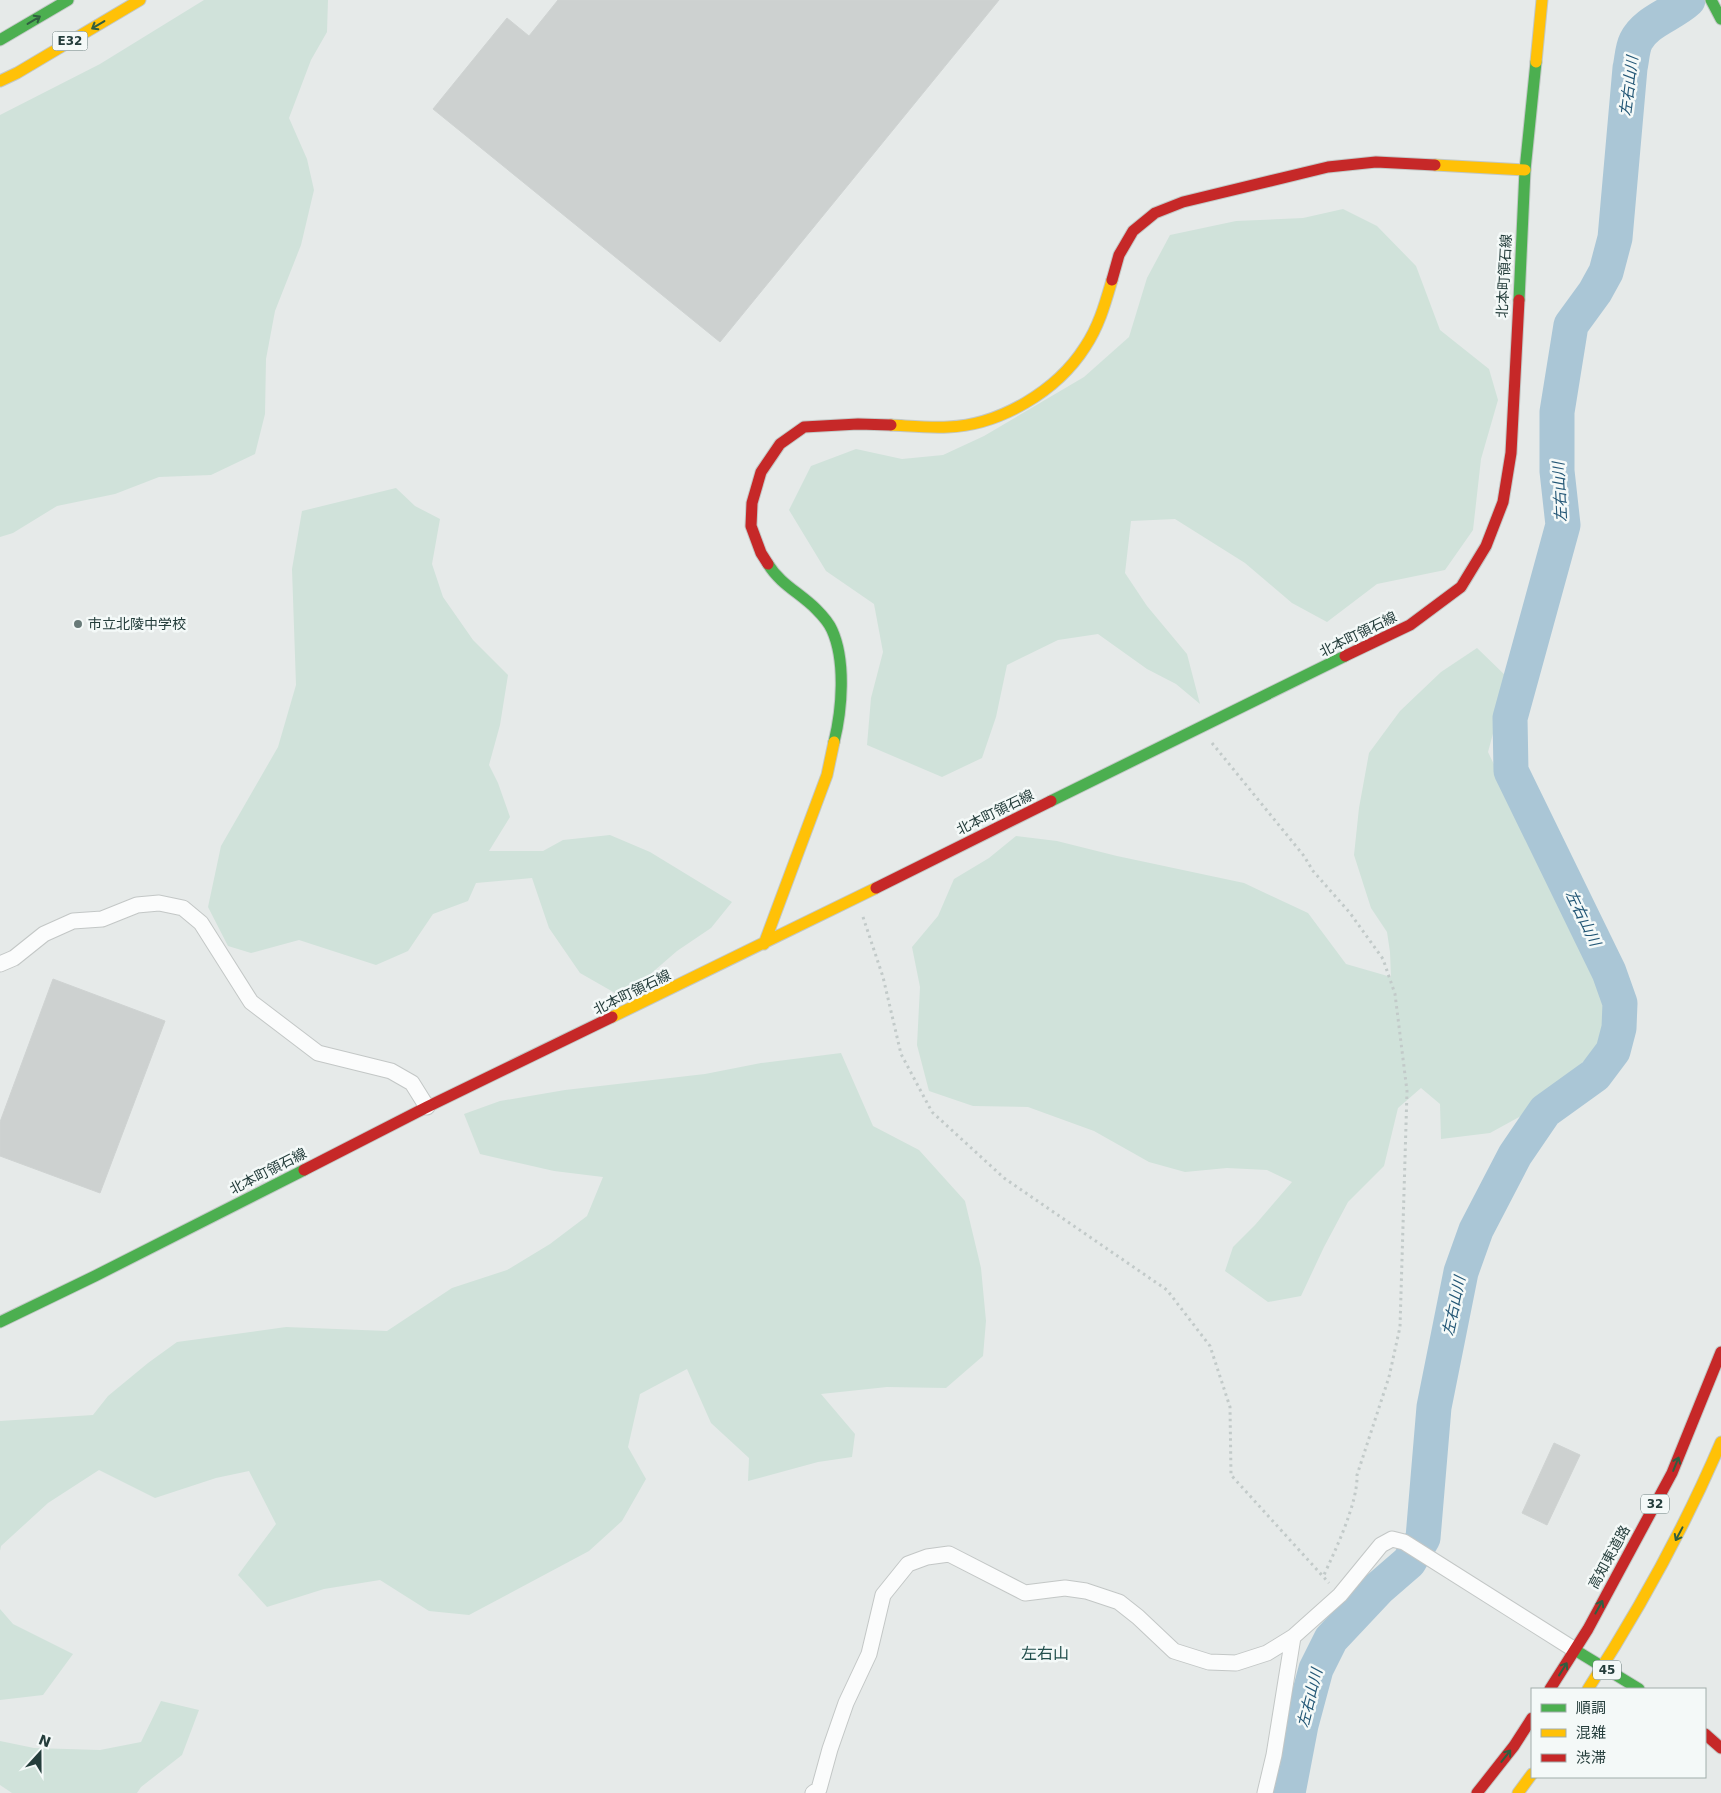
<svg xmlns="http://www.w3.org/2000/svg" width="1721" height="1793" viewBox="0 0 1721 1793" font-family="'DejaVu Sans','Noto Sans JP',sans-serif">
<rect width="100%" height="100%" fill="#e6eae9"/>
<!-- green -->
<path fill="#d0e2da" d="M 204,0 L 328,0 L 327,32 L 311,60 L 289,118 L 307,159 L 314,190 L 301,245 L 275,311 L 266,359 L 265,414 L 255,454 L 211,475 L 159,477 L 115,494 L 57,506 L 13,533 L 0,537 L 0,115 L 100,64 Z
M 1343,209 L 1377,226 L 1416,266 L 1440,330 L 1489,369 L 1498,400 L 1481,459 L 1473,530 L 1445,570 L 1377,584 L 1327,622 L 1292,603 L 1245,563 L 1175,519 L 1131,521 L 1125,573 L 1147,606 L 1187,654 L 1200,704 L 1176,684 L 1147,669 L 1098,634 L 1058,640 L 1007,665 L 996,717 L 982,758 L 942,777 L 867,745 L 871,698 L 883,652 L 874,604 L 826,571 L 789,510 L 811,466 L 856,449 L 902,459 L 943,455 L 984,436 L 1084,377 L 1129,337 L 1147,278 L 1170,235 L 1236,221 L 1303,218 Z
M 396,488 L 415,506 L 440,519 L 432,564 L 443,597 L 473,640 L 508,675 L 500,725 L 489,765 L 498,783 L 510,817 L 489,851 L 543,851 L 563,840 L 610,835 L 650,852 L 732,902 L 711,928 L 677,951 L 647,977 L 615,993 L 580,973 L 549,928 L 532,878 L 476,883 L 468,901 L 433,914 L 408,951 L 376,965 L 299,940 L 251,953 L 228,946 L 208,907 L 221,846 L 278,747 L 296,685 L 292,569 L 302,511 Z
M 1477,648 L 1508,678 L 1488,752 L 1533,846 L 1559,894 L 1573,927 L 1598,976 L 1606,1005 L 1601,1045 L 1530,1111 L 1490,1133 L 1441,1139 L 1440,1104 L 1421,1088 L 1398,1108 L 1384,1166 L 1348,1202 L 1324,1247 L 1301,1296 L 1268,1302 L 1225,1271 L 1233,1247 L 1255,1225 L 1292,1182 L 1267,1170 L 1227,1168 L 1185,1172 L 1149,1162 L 1094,1131 L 1028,1107 L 973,1106 L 929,1091 L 917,1045 L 920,987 L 912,947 L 938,916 L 954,879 L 989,858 L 1016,836 L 1057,841 L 1117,856 L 1244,883 L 1308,913 L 1346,964 L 1391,977 L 1390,952 L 1387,932 L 1371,908 L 1354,855 L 1359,808 L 1369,753 L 1400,711 L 1441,672 Z
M 841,1053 L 873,1126 L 919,1150 L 965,1201 L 981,1268 L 986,1321 L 983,1356 L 946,1388 L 887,1387 L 821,1394 L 855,1434 L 852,1457 L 818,1462 L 748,1481 L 749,1458 L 711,1423 L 687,1369 L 640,1394 L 628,1447 L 646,1479 L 622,1521 L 589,1551 L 469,1615 L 429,1611 L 380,1580 L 324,1589 L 267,1607 L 238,1575 L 276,1524 L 249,1471 L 216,1478 L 155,1498 L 99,1470 L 48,1503 L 1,1546 L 0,1551 L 0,1421 L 93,1415 L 108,1396 L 148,1363 L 177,1342 L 286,1327 L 387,1331 L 452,1288 L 507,1270 L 550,1244 L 587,1216 L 603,1177 L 554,1171 L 480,1154 L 464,1114 L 500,1101 L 565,1090 L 705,1074 L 761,1063 Z
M 0,1609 L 13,1624 L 73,1654 L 43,1695 L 0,1700 Z
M 161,1701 L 199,1710 L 182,1755 L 141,1787 L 137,1793 L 12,1793 L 0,1785 L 0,1741 L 34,1748 L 100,1750 L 141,1742 Z"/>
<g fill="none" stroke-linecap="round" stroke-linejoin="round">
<!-- river -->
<path stroke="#aac6d6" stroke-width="35" d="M 1288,1793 L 1301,1725 L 1316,1669 L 1331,1639 L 1379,1588 L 1409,1562 L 1423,1538 L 1434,1407 L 1461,1272 L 1476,1230 L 1515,1155 L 1545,1111 L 1595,1075 L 1613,1051 L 1619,1028 L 1620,1003 L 1609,972 L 1511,771 L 1510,718 L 1563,525 L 1557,471 L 1557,412 L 1571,325 L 1595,292 L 1606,272 L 1615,238 L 1630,68 C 1632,60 1632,49 1636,41 C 1646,21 1672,15 1688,0"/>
</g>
<!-- building -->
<path fill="#cdd1d0" stroke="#cfd3d2" d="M 558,0 L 999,0 L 720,342 L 433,109 L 507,18 L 529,36 Z
M 53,979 L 165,1021 L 100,1193 L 0,1156 L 0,1122 Z
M 1554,1443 L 1580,1455 L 1547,1525 L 1522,1513 Z"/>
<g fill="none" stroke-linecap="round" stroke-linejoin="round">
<defs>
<path id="street" d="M 0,964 L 14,958 L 44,934 L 73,921 L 102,919 L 137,905 L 159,903 L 183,908 L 201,923 L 251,1002 L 318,1053 L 391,1071 L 412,1083 L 427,1107
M 813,1793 L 819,1789 L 830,1749 L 846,1703 L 869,1654 L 883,1595 L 908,1564 L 927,1557 L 949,1554 L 1025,1593 L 1065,1588 L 1086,1591 L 1119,1602 L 1138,1617 L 1174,1651 L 1209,1662 L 1236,1663 L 1267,1653 L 1293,1637 L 1340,1595 L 1381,1545 L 1392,1539 L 1404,1542 L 1575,1650
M 1265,1793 L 1274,1755 L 1293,1637"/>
<path id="fast" d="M 1711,0 L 1721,19
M 0,40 L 68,0
M 1519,300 L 1525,170 L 1536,62
M 768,564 C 780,584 800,593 816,609 C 821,614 829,623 832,630 C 846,661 842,710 834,742
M 1051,801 L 1345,656
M 0,1322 L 95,1276 L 304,1170
M 1575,1650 L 1639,1689"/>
<path id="slow" d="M 1536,62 L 1542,0
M 0,81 L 17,73 L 140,0
M 1435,165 L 1525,170
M 891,425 C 910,426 929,428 948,427 C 1000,425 1057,391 1085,347 C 1099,326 1105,304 1112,280
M 764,944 L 827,775 L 834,742
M 612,1017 L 876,888
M 1588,1689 C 1639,1610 1684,1529 1721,1442
M 1518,1793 L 1532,1774"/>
<path id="jam" d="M 1112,280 L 1119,255 L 1133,231 L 1155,213 L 1183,202 L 1328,167 L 1376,162 L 1435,165
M 768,564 L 761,553 L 751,526 L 752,503 L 761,472 L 780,444 L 804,427 L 858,424 L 891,425
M 1345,656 L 1410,625 L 1461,587 L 1486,546 L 1503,502 L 1511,453 L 1519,300
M 876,888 L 1051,801
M 304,1170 L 427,1107 L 612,1017
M 1550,1689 L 1588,1629 L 1672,1473 L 1721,1352
M 1705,1734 L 1721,1748
M 1477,1793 L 1514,1746 L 1532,1718"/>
</defs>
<!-- street casing -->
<use href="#street" stroke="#c3c7c6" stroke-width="17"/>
<!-- fast casing -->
<use href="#fast" stroke="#c2c8c6" stroke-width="13"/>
<!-- slow casing -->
<use href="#slow" stroke="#c2c8c6" stroke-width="13"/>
<!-- jam casing -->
<use href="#jam" stroke="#c2c8c6" stroke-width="13"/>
<!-- path -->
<path stroke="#c2cac9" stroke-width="3" stroke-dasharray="2.5 4" stroke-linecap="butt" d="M 1212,743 L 1304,856 L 1313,871 L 1350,913 L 1383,959 L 1395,994 L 1407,1091 L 1400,1327 L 1389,1377 L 1357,1475 C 1358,1503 1335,1551 1323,1577
M 863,917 L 883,977 L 901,1054 L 932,1112 L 1004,1178 L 1167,1290 L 1210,1346 L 1230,1407 L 1231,1475 L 1329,1583"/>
<!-- street -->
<use href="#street" stroke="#fbfcfc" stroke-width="15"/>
<!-- fast -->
<use href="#fast" stroke="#4caf50" stroke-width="11"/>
<!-- slow -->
<use href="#slow" stroke="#ffc107" stroke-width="11"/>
<!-- jam -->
<use href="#jam" stroke="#c62828" stroke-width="11"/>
</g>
<!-- one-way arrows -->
<defs><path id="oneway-shaft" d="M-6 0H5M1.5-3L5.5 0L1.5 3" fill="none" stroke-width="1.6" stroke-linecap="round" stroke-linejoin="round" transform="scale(1.25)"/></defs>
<g stroke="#305f41">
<use href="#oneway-shaft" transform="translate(34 20) rotate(-31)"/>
<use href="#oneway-shaft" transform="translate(98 25) rotate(149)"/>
<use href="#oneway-shaft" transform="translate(1676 1464) rotate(-68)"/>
<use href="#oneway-shaft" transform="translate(1679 1534) rotate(118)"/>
<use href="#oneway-shaft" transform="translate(1599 1607) rotate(-61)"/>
<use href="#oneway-shaft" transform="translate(1563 1669) rotate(-58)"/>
<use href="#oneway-shaft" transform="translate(1506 1756) rotate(-52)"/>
</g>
<!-- markers -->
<circle fill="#687a78" stroke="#f4f9f8" stroke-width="2" cx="78" cy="624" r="5"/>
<g text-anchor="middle" stroke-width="5" stroke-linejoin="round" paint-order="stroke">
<!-- shield labels -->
<g fill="#f4f9f8" stroke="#627574" stroke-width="1">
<rect x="52.5" y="31.5" width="35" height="19" rx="4"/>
<rect x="1641" y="1494.5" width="28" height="19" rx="4"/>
<rect x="1593" y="1660.5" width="28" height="19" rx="4"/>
</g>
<g font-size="12" font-weight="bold" fill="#243d3b">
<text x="70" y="45">E32</text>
<text x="1655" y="1508">32</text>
<text x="1607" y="1674">45</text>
</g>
<!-- street labels -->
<g font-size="14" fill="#243d3b" stroke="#f4f9f8">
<text transform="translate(1504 276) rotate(-87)" y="5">北本町領石線</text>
<text transform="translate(1358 634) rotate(-26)" y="5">北本町領石線</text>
<text transform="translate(995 812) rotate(-26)" y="5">北本町領石線</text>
<text transform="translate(632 992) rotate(-26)" y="5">北本町領石線</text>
<text transform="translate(268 1171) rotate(-27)" y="5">北本町領石線</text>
<text transform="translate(1609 1557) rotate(-61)" y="5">高知東道路</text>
</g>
<!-- poi labels -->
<g font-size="14" fill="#243d3b" stroke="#f4f9f8" text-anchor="start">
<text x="88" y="629">市立北陵中学校</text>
</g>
<!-- water labels -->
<g font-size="15" font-style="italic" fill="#225675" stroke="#f4f9f8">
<text transform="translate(1629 86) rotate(-83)" y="5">左右山川</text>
<text transform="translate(1560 492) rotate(-93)" y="5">左右山川</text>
<text transform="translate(1583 918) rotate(64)" y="5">左右山川</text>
<text transform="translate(1454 1306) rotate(-78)" y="5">左右山川</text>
<text transform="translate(1310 1698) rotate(-76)" y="5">左右山川</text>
</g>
<!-- quarter labels -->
<g font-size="16" fill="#214e4c" stroke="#f4f9f8">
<text x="1045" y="1659">左右山</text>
</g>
</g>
<!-- legend -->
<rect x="1531" y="1688" width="175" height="90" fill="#f4f9f8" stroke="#a1aeac"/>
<rect x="1541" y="1704" width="25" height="8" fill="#4caf50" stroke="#a1aeac"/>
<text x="1576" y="1713" font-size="15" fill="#243d3b">順調</text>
<rect x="1541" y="1729" width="25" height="8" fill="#ffc107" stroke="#a1aeac"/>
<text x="1576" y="1738" font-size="15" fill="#243d3b">混雑</text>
<rect x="1541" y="1754" width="25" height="8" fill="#c62828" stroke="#a1aeac"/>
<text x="1576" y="1763" font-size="15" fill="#243d3b">渋滞</text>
<!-- north arrow -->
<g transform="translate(40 1753) rotate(21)" stroke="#f4f9f8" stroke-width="4" paint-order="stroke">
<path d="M0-4L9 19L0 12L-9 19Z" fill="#243d3b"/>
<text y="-8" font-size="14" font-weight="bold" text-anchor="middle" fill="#243d3b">N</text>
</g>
</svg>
